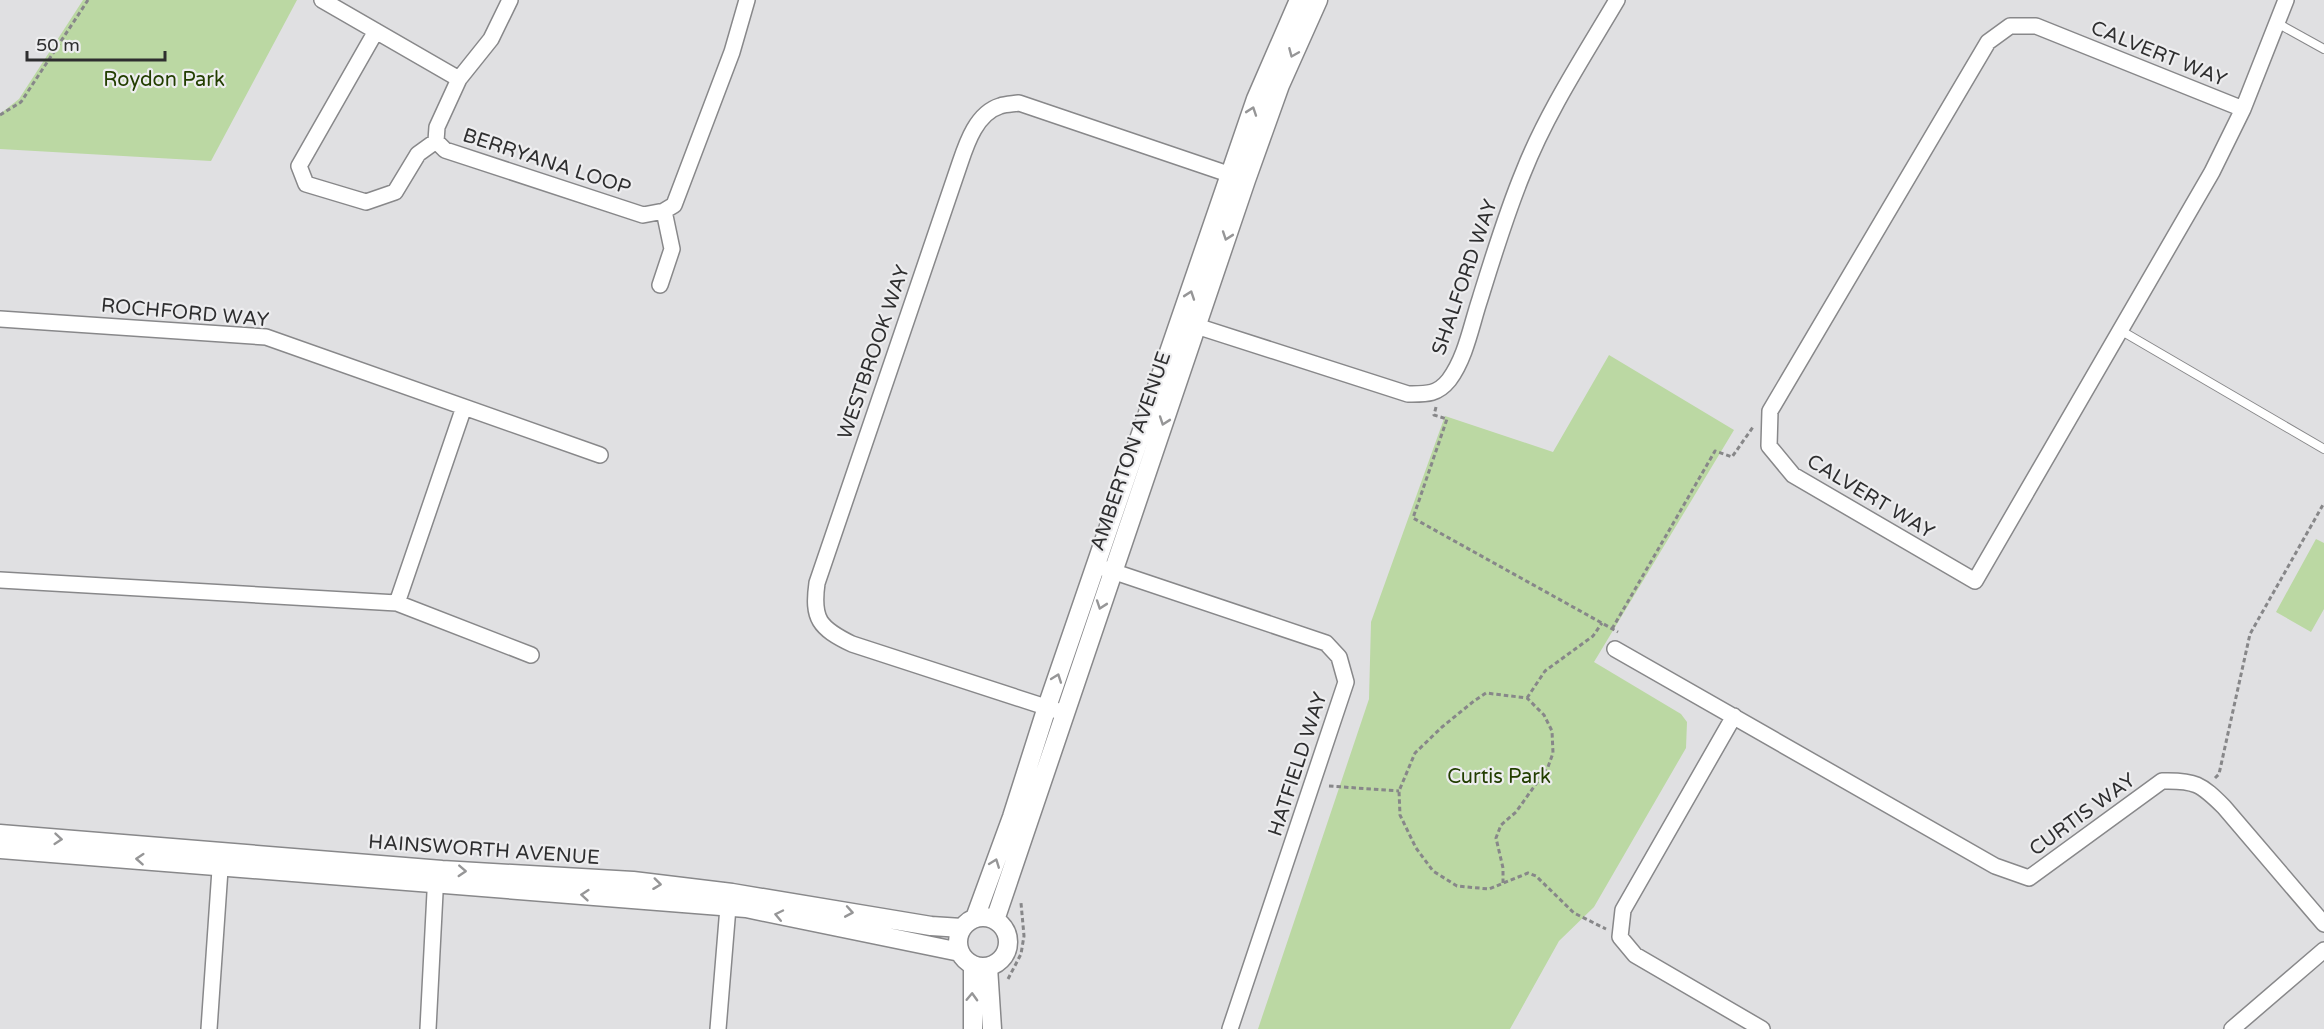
<svg xmlns="http://www.w3.org/2000/svg" width="2324" height="1029" viewBox="0 0 2324 1029" font-family="'Varela Round',sans-serif">
<rect width="100%" height="100%" fill="#e0e0e2"/>
<!-- green -->
<path fill="#bbd8a3" d="M 83,0 L 297,0 L 211,161 L 0,149 L 0,114 L 19,99 Z
M 1609,355 L 1734,430 L 1594,662 L 1681,714 L 1687,722 L 1686,748 L 1594,907 L 1559,941 L 1510,1029 L 1258,1029 L 1369,699 L 1371,622 L 1445,416 L 1553,452 Z
M 2316,539 L 2324,543 L 2324,609 L 2311,632 L 2276,612 Z"/>
<g fill="none" stroke-linecap="round" stroke-linejoin="round">
<defs>
<path id="service" d="M 2277,23 L 2324,49
M 2120,330 L 2324,449"/>
<path id="minor" d="M 322,0 L 459,79
M 510,0 L 491,39 L 459,79 L 437,127 L 436,141 L 445,150 L 643,215 L 664,211 L 674,205 L 732,52 L 747,0
M 376,31 L 299,166 L 306,184 L 366,202 L 395,192 L 418,154 L 436,141
M 2243,109 L 2036,26 L 2010,26 L 1988,42 L 1770,411 L 1769,446 L 1793,475 L 1975,581 L 2212,172 L 2243,109 L 2286,0
M 660,285 L 672,249 L 664,211
M 0,319 L 266,337 L 600,455
M 1187,323 L 1408,394 C 1426,394 1437,395 1449,380 C 1466,357 1471,326 1480,299 C 1493,257 1506,214 1523,173 C 1547,112 1584,56 1617,0
M 1097,566 L 1326,643 L 1339,657 L 1346,682 L 1230,1029
M 0,580 L 397,603 L 531,655
M 397,603 L 464,407
M 1615,649 L 1995,866 L 2029,878 L 2162,781 C 2195,780 2201,784 2224,807 L 2324,924
M 1058,711 L 852,644 C 819,628 812,619 817,583 L 960,163 C 967,142 977,113 1000,106 C 1006,104 1013,104 1019,103 L 1240,178
M 1734,716 L 1623,910 L 1620,937 L 1635,955 L 1762,1029
M 209,1029 L 221,855
M 428,1029 L 436,873
M 718,1029 L 729,895
M 2232,1029 L 2324,950"/>
<path id="tertiary" d="M 0,834 L 442,870 L 633,881 L 732,893 L 931,926 L 962,928
M 0,849 L 746,908 L 960,952
M958 942a25 25 0 1 1 50 0a25 25 0 1 1-50 0Z
M 975,918 L 1012,817 L 1047,707 L 1256,99 L 1299,0
M 995,920 L 1246,180 L 1280,85 L 1318,0
M 988,967 L 992,1029
M 973,1029 L 973,965"/>
</defs>
<!-- service casing -->
<use href="#service" stroke="#88888a" stroke-width="10"/>
<!-- minor casing -->
<use href="#minor" stroke="#88888a" stroke-width="18"/>
<!-- tertiary casing -->
<use href="#tertiary" stroke="#88888a" stroke-width="21"/>
<!-- path -->
<path stroke="#878789" stroke-width="3" stroke-dasharray="4.5 3" stroke-linecap="butt" d="M 0,115 L 21,102 L 88,0
M 1436,407 L 1434,415 L 1447,419 L 1413,518 L 1618,632
M 1612,629 L 1715,451 L 1732,457 L 1753,427
M 1527,698 L 1545,671 L 1593,636 L 1602,623
M 2215,778 L 2219,774 L 2250,634 L 2324,503
M 1329,786 L 1399,791
M 1503,883 L 1503,868 L 1496,838 L 1501,825 L 1516,812 L 1548,767 L 1553,753 L 1552,731 L 1544,715 L 1527,698 L 1486,693 L 1474,701 L 1442,727 L 1415,753 L 1399,791 L 1400,815 L 1416,848 L 1433,871 L 1457,886 L 1489,889 L 1528,873 L 1536,876 L 1574,913 L 1606,929
M 1008,979 L 1021,954 L 1024,936 L 1021,903"/>
<!-- service -->
<use href="#service" stroke="#fff" stroke-width="8"/>
<!-- minor -->
<use href="#minor" stroke="#fff" stroke-width="15"/>
<!-- tertiary -->
<use href="#tertiary" stroke="#fff" stroke-width="18"/>
</g>
<!-- one-way arrows -->
<defs><path id="oneway-chevron" d="M-2-3.5L2.5 0L-2 3.5" fill="none" stroke-width="1.6" stroke-linecap="round" stroke-linejoin="round" transform="scale(1.5)"/></defs>
<g stroke="#969697">
<use href="#oneway-chevron" transform="translate(1293 53) rotate(113)"/>
<use href="#oneway-chevron" transform="translate(1252 111) rotate(-71)"/>
<use href="#oneway-chevron" transform="translate(1227 236) rotate(109)"/>
<use href="#oneway-chevron" transform="translate(1190 295) rotate(-71)"/>
<use href="#oneway-chevron" transform="translate(1164 421) rotate(109)"/>
<use href="#oneway-chevron" transform="translate(1101 605) rotate(109)"/>
<use href="#oneway-chevron" transform="translate(1057 678) rotate(-70)"/>
<use href="#oneway-chevron" transform="translate(58 839) rotate(5)"/>
<use href="#oneway-chevron" transform="translate(140 859) rotate(-176)"/>
<use href="#oneway-chevron" transform="translate(995 863) rotate(-69)"/>
<use href="#oneway-chevron" transform="translate(462 871) rotate(3)"/>
<use href="#oneway-chevron" transform="translate(657 884) rotate(7)"/>
<use href="#oneway-chevron" transform="translate(585 895) rotate(-175)"/>
<use href="#oneway-chevron" transform="translate(849 912) rotate(10)"/>
<use href="#oneway-chevron" transform="translate(779 915) rotate(-168)"/>
<use href="#oneway-chevron" transform="translate(972 997) rotate(-88)"/>
</g>
<g text-anchor="middle" stroke-width="4.5" stroke-linejoin="round" paint-order="stroke">
<!-- street labels -->
<g font-size="20" fill="#2e2e2f" stroke="#ededef">
<text transform="translate(2159 53) rotate(22)" y="7">CALVERT WAY</text>
<text transform="translate(547 161) rotate(18)" y="7">BERRYANA LOOP</text>
<text transform="translate(1464 277) rotate(-71)" y="7">SHALFORD WAY</text>
<text transform="translate(185 312) rotate(5)" y="7">ROCHFORD WAY</text>
<text transform="translate(873 352) rotate(-71)" y="7">WESTBROOK WAY</text>
<text transform="translate(1130 451) rotate(-71)" y="7">AMBERTON AVENUE</text>
<text transform="translate(1871 496) rotate(31)" y="7">CALVERT WAY</text>
<text transform="translate(1297 764) rotate(-72)" y="7">HATFIELD WAY</text>
<text transform="translate(2082 814) rotate(-36)" y="7">CURTIS WAY</text>
<text transform="translate(484 849) rotate(4)" y="7">HAINSWORTH AVENUE</text>
</g>
<!-- park labels -->
<g font-size="20" fill="#223e00" stroke="#ededef">
<text x="164" y="86">Roydon Park</text>
<text x="1499" y="783">Curtis Park</text>
</g>
</g>
<!-- scale -->
<path d="M27 51v9h138v-9" fill="none" stroke="#2e2e2f" stroke-width="3"/>
<text x="36" y="51" font-size="18" fill="#2e2e2f" stroke="#ededef" stroke-width="4.5" paint-order="stroke">50 m</text>
</svg>
